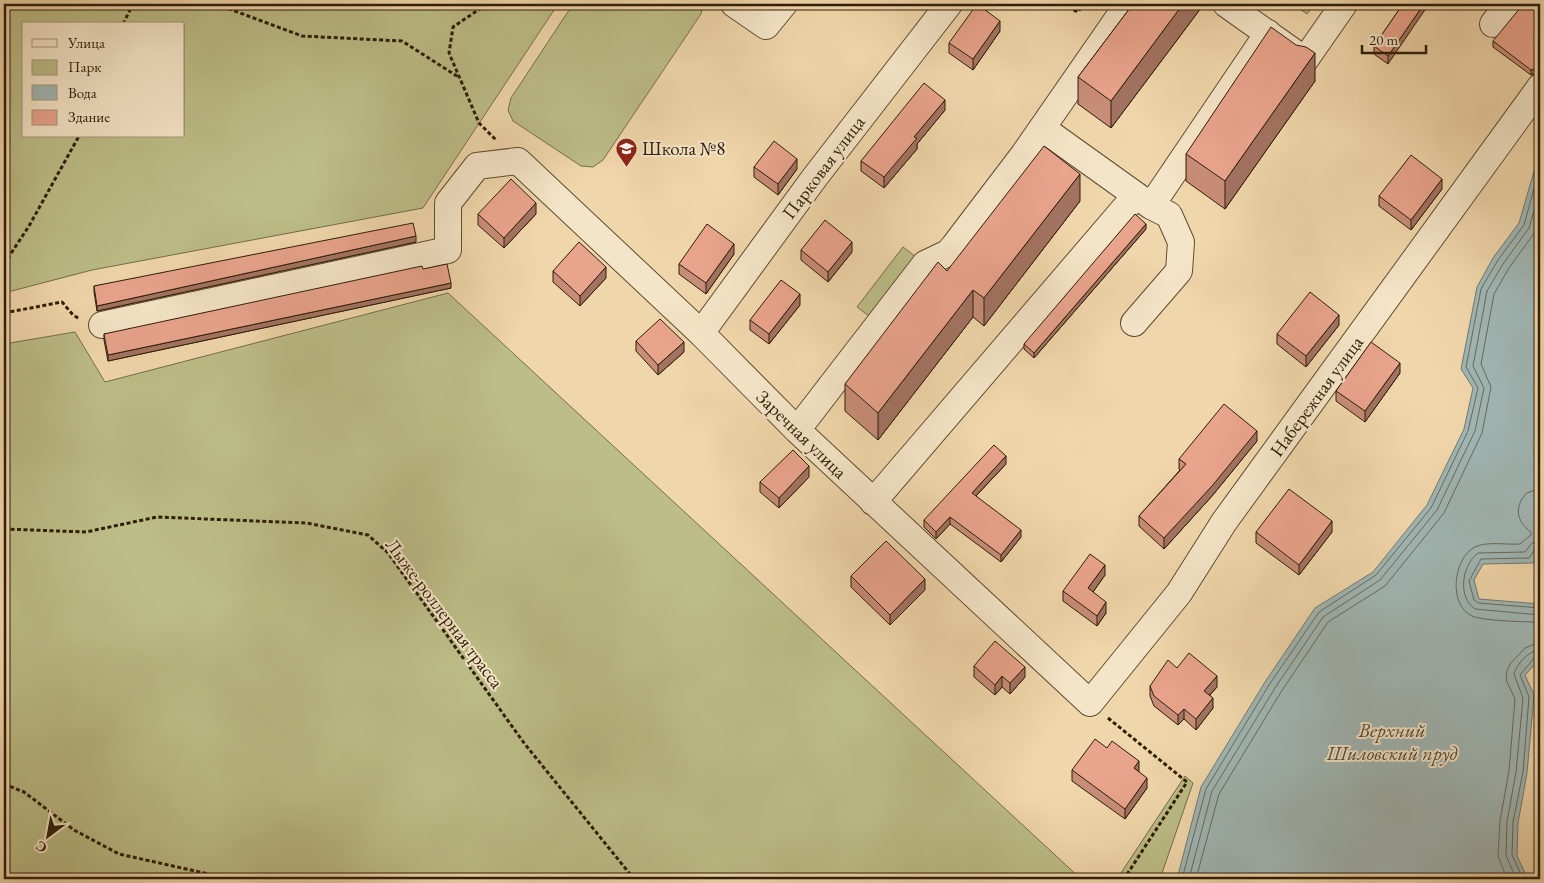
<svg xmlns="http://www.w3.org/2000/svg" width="1544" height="883" viewBox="0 0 1544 883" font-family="'EB Garamond',serif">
<rect width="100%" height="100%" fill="#f0d7ab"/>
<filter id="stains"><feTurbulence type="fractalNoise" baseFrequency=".004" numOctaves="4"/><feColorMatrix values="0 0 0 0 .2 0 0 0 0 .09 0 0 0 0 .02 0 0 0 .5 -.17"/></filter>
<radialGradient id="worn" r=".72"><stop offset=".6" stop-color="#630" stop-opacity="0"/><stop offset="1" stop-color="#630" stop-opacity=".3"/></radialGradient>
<!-- green -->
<path fill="#bcbd87" stroke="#756d48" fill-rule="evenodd" d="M 4,4 L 558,4 L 423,208 L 92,270 L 4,293 ZM 24,24 L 184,24 L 184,136 L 24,136 Z
M 573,4 L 703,5 L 701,14 L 603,160 L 593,167 L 581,166 L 513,121 L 508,110 L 511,98 Z
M 1293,4 L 1314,4 L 1307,14 Z
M 903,247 L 920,260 L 874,320 L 857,307 Z
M 448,293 L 1081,879 L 4,879 L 4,344 L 75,332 L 105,382 Z
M 1185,776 L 1193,783 L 1160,879 L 1117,879 Z"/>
<!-- water -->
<path fill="#a0b7b5" stroke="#727970" d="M 1540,157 L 1540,503 L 1536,511 C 1544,527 1540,547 1533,563 L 1483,564 L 1474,580 L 1479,599 L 1540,604 L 1540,659 L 1525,675 L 1534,695 L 1527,773 L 1518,823 L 1517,856 L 1528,879 L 1177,879 L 1201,787 L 1265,682 L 1315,608 L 1373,572 L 1427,505 L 1464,429 L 1473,388 L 1461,369 L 1477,287 L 1493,258 L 1519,223 L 1537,161 Z"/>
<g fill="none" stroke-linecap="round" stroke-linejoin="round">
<!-- shore -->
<path stroke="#676a5e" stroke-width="1" d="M 1540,488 L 1527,493 C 1514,505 1516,522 1531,532 L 1531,535 L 1520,544 C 1507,545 1487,541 1475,547 C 1453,558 1448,605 1472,616 C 1484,621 1525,622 1540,622
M 1540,541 L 1532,543 L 1525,552 L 1478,553 C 1462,565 1457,597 1475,609 L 1540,615
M 1540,548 L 1535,549 L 1529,558 L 1481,559 L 1469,581 L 1474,600 L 1478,603 L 1540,608
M 1182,879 L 1206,789 L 1269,685 L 1319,612 L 1376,575 L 1431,508 L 1468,431 L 1478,388 L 1466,367 L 1481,289 L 1498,260 L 1524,225 L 1540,167
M 1189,879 L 1212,791 L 1275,688 L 1323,617 L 1380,580 L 1437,510 L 1475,431 L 1484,388 L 1473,366 L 1487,291 L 1503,264 L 1529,228 L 1540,190
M 1196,879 L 1219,794 L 1281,692 L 1328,622 L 1385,586 L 1444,513 L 1482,433 L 1491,387 L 1481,364 L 1494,294 L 1509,268 L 1535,232 L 1540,217
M 1507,879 L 1498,856 L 1500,821 L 1509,771 L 1515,699 L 1507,682 L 1506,674 L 1510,664 L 1525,648 L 1540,642
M 1516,879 L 1506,855 L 1507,822 L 1516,772 L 1523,698 L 1514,674 C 1517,664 1529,650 1540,650
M 1523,879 L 1512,855 L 1513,822 L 1523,772 L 1529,697 L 1520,675 L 1535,657 L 1540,656"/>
<defs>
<path id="minor" d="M 734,4 L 766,26 L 784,4
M 1226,4 L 1305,60 L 1344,4
M 1493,24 L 1508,4
M 1042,128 L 1151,206 L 1169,215 L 1181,242 L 1179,271 L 1134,323
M 1151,206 L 1268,33
M 102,325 L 448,250 L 448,203 L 477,166 L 518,161 L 701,333 L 797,430 L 1090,703 L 1179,593 L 1224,522 L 1540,87
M 701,333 L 815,177 L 949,4
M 797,430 L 925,264 L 948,253 L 954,246 L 1024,154 L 1128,4
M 873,502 L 1136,195"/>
</defs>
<!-- minor casing -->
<use href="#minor" stroke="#5e4c31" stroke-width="28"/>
<!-- path -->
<path stroke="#2e1d08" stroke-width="3" stroke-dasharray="4 2.5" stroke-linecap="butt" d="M 216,4 L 302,36 L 402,41 L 460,78
M 487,4 L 453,27 L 449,53 L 479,123 L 496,140
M 1062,4 L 1078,12 L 1083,4
M 123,24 L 133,4
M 4,264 L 29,226 L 79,136
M 4,313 L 62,302 L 73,315 L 80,319
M 4,529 L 86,532 L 157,517 L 306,523 L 368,535 L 388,553 L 524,743 L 634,879
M 1108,718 L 1187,782 L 1124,879
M 4,784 L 24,792 L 74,830 L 119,854 L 231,879"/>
<!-- minor -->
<use href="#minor" stroke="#f5e5c8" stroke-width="26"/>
</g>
<!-- wall -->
<path fill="#c88d78" stroke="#2e1d08" d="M 1133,4 L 1204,4 L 1111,128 L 1078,104 L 1078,77 Z
M 1403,4 L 1388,64 L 1374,54 L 1374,46 Z
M 1000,31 L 973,70 L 949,53 L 949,43 Z
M 1493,41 L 1539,72 L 1531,75 L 1493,47 Z
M 1296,45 L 1315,81 L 1225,209 L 1186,181 L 1186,154 Z
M 945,110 L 917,144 L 917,149 L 884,188 L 861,171 L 861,161 Z
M 754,167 L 797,169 L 778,195 L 754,177 Z
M 1442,189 L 1411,230 L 1379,206 L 1379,196 Z
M 1080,201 L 984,326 L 973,317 L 878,440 L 845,411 L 845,384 L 947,271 Z
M 478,214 L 536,214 L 504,248 L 478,225 Z
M 1146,229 L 1034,358 L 1024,349 L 1024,344 Z
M 416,242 L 97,311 L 94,292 L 94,286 Z
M 801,250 L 852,252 L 828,282 L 801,260 Z
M 734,254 L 706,294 L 679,274 L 679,264 Z
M 553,271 L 606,278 L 580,306 L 553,282 Z
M 451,288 L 108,361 L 104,340 L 104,334 Z
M 800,305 L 769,344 L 750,330 L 750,320 Z
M 1339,325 L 1306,367 L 1277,344 L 1277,334 Z
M 636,341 L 684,352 L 658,375 L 636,351 Z
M 1400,373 L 1365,422 L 1336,401 L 1336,391 Z
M 1257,441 L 1212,496 L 1164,549 L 1139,526 L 1139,516 L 1180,470 L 1179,469 L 1179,459 Z
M 1006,464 L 976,496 L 1021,537 L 1001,562 L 950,524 L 936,539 L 924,527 L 924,520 Z
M 809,477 L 779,508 L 760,492 L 760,482 Z
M 1256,532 L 1332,532 L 1299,575 L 1256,543 Z
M 1105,575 L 1093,592 L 1106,613 L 1097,626 L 1063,601 L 1063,591 Z
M 851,576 L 925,590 L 890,625 L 851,587 Z
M 974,666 L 1025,677 L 1010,694 L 1002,687 L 995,695 L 974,677 Z
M 1177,668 L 1217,687 L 1210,695 L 1213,708 L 1196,730 L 1184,719 L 1178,725 L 1154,706 L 1150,696 L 1150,686 Z
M 1072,770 L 1139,772 L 1147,788 L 1125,819 L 1072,781 Z"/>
<!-- shaded-wall -->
<path fill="#a37362" stroke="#2e1d08" d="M 1183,4 L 1204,4 L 1111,128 L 1111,101 Z
M 1424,4 L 1429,4 L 1388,64 L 1388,56 Z
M 1000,21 L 1000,31 L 973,70 L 973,59 Z
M 1315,53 L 1315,81 L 1225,209 L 1225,181 Z
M 1540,66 L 1540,71 L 1539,72 L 1531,75 L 1531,70 Z
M 945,100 L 945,110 L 917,144 L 917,149 L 884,188 L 884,177 L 914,137 Z
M 797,159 L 797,169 L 778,195 L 778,184 Z
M 1080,174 L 1080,201 L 984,326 L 984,298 Z
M 1442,179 L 1442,189 L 1411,230 L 1411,220 Z
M 536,203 L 536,214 L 504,248 L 504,238 Z
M 1146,224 L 1146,229 L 1034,358 L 1034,353 Z
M 416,236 L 416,242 L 97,311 L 97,306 Z
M 852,242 L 852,252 L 828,282 L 828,272 Z
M 734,244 L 734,254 L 706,294 L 706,283 Z
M 606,267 L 606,278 L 580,306 L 580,296 Z
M 451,283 L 451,288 L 108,361 L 108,355 Z
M 973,290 L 973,317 L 878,440 L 878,413 Z
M 800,294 L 800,305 L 769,344 L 769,334 Z
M 1339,315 L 1339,325 L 1306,367 L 1306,356 Z
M 684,342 L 684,352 L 658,375 L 658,365 Z
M 1400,363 L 1400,373 L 1365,422 L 1365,411 Z
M 1257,431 L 1257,441 L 1212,496 L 1164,549 L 1164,538 Z
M 1006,456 L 1006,464 L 972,500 L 972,493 Z
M 809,466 L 809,477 L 779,508 L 779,498 Z
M 950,517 L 950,524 L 936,539 L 936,532 Z
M 1332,521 L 1332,532 L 1299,575 L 1299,565 Z
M 1021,530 L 1021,537 L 1001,562 L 1001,555 Z
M 1105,565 L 1105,575 L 1088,599 L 1088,588 Z
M 925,579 L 925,590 L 890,625 L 890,615 Z
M 1106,602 L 1106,613 L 1097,626 L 1097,616 Z
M 1025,667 L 1025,677 L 1010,694 L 1010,683 Z
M 1002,676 L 1002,687 L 995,695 L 995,685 Z
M 1217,676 L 1217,687 L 1204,701 L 1204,691 Z
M 1213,698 L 1213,708 L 1196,730 L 1196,719 Z
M 1184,709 L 1184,719 L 1178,725 L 1178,715 Z
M 1139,761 L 1139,772 L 1134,768 Z
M 1147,778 L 1147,788 L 1125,819 L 1125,809 Z"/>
<!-- building -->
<path fill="#e9a48c" stroke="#2e1d08" d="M 977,4 L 1000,21 L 973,59 L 949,43 Z
M 1133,4 L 1183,4 L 1111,101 L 1078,77 Z
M 1403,4 L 1424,4 L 1388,56 L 1374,46 Z
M 1522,4 L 1532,4 L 1540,10 L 1540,66 L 1539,67 L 1531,70 L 1493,41 L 1520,8 Z
M 1271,27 L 1296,45 L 1306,47 L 1315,53 L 1225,181 L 1186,154 Z
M 924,83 L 945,100 L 914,137 L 917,138 L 884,177 L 861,161 Z
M 774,141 L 797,159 L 778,184 L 754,167 Z
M 1044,146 L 1080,174 L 984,298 L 973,290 L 878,413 L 845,384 L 938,262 L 947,271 Z
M 1411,155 L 1442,179 L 1411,220 L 1379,196 Z
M 511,179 L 536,203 L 504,238 L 478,214 Z
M 1135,214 L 1146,224 L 1034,353 L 1024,344 Z
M 825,220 L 852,242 L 828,272 L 801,250 Z
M 413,223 L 416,236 L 97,306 L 94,286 Z
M 707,224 L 734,244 L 706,283 L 679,264 Z
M 579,242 L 606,267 L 580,296 L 553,271 Z
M 447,264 L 451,283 L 108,355 L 104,334 L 422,266 L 423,269 Z
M 781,280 L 800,294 L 769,334 L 750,320 Z
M 1310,292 L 1339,315 L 1306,356 L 1277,334 Z
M 660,319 L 684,342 L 658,365 L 636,341 Z
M 1371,342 L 1400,363 L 1365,411 L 1336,391 Z
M 1224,404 L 1257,431 L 1212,486 L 1164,538 L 1139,516 L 1186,464 L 1179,459 Z
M 994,445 L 1006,456 L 972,493 L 1021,530 L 1001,555 L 950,517 L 936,532 L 924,520 Z
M 793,450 L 809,466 L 779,498 L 760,482 Z
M 1289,489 L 1332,521 L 1299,565 L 1256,532 Z
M 886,541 L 925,579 L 890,615 L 851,576 Z
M 1090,554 L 1105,565 L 1088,588 L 1106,602 L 1097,616 L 1063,591 Z
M 995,641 L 1025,667 L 1010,683 L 1002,676 L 995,685 L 974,666 Z
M 1189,653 L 1217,676 L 1204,691 L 1213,698 L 1196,719 L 1184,709 L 1178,715 L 1154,696 L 1150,686 L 1168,660 L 1177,668 Z
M 1095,739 L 1107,748 L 1112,741 L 1139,761 L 1134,768 L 1147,778 L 1125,809 L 1072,770 Z"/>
<!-- icons -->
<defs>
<symbol id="school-pin" viewBox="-11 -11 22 30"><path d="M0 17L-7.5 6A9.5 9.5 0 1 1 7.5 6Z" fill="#8f2418" stroke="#f5e5c8"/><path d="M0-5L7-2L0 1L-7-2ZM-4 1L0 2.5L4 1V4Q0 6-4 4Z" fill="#fff"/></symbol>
</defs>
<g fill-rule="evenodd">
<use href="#school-pin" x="614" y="136" width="25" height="34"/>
</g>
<g text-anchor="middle" stroke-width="4" stroke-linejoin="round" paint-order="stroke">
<!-- poi labels -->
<g font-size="19" fill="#2e1d08" stroke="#f5e5c8" text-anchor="start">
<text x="642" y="155">Школа №8</text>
</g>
<!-- street labels -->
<g font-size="19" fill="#2e1d08" stroke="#f5e5c8">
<text transform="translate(823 167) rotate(-53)" y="7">Парковая улица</text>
<text transform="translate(1316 396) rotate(-54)" y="7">Набережная улица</text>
<text transform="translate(802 434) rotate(44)" y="7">Заречная улица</text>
<text transform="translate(445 613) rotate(53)" y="7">Лыже-роллерная трасса</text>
</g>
<!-- water labels -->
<g font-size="20" font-style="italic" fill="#504b3c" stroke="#f5e5c8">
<text x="1392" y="737">Верхний<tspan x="1392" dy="23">Шиловский пруд</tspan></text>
</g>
</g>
<!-- margin -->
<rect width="1544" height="883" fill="none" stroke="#f0d7ab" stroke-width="20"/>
<rect x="5" y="5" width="1534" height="873" fill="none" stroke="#2e1d08" stroke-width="2.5"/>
<rect x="10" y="10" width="1524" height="863" fill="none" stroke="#2e1d08"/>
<!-- legend -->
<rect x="22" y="22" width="162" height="115" fill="#f5e5c8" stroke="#a5957b"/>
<rect x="32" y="39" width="25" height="8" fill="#f5e5c8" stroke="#a5957b"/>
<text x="68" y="48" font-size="15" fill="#2e1d08">Улица</text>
<rect x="32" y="60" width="25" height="15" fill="#bcbd87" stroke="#a5957b"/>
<text x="68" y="72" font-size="15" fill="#2e1d08">Парк</text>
<rect x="32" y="85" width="25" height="15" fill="#a0b7b5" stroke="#a5957b"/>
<text x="68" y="98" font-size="15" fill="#2e1d08">Вода</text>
<rect x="32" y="110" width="25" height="15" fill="#e9a48c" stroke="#a5957b"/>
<text x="68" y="122" font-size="15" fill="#2e1d08">Здание</text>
<!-- north arrow -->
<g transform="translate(48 836) rotate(212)" stroke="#f5e5c8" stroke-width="4" paint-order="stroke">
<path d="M0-4L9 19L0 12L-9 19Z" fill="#2e1d08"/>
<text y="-8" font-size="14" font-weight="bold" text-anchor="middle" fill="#2e1d08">С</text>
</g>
<!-- scale -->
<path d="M1362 45v8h64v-8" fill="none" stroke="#2e1d08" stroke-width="2.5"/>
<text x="1369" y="45" font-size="15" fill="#2e1d08" stroke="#f5e5c8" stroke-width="4" paint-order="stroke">20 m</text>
<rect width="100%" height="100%" filter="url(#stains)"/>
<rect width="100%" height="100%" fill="url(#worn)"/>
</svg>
